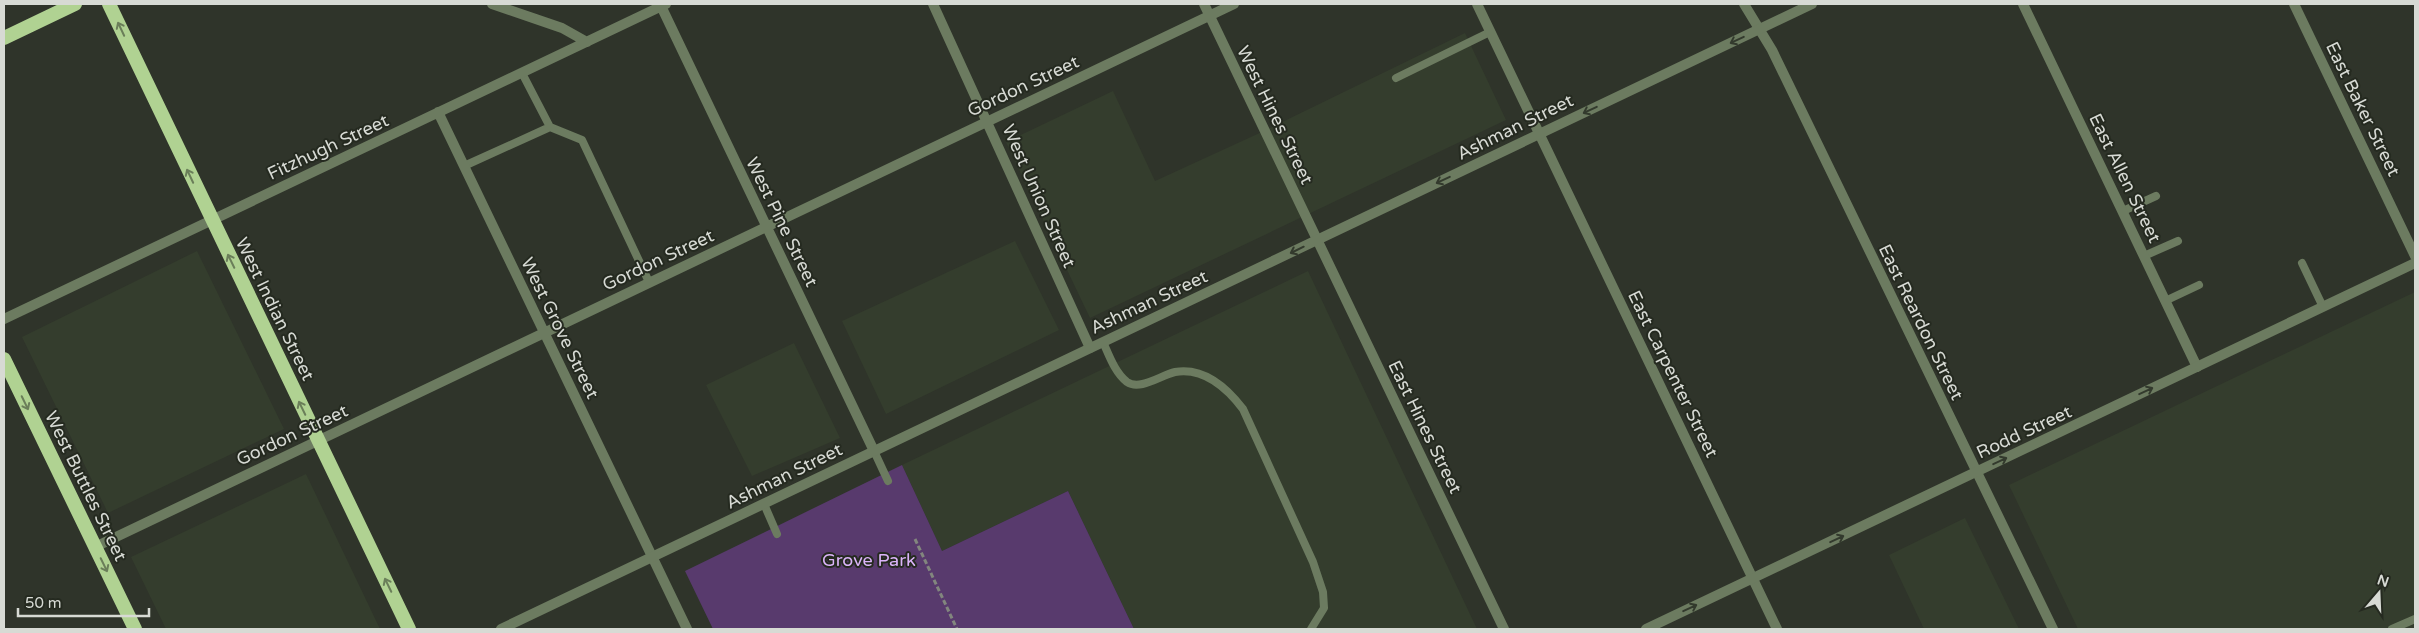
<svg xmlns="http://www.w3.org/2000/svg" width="2419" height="633" viewBox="0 0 2419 633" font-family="'Varela Round',sans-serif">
<rect width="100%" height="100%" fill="#2f342a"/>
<!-- built -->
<path fill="#343d2d" d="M 1465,33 L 1506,120 L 1090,318 L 1006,142 L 1113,91 L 1155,181 L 1264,131 Z
M 1015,241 L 1059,330 L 886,414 L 842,321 Z
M 197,251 L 284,429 L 108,513 L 22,337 Z
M 1308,271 L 1477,629 L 1134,629 L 1068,491 L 942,551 L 902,465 Z
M 2415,292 L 2415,629 L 2078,629 L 2009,485 Z
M 794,343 L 840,438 L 752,476 L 706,385 Z
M 306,474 L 380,629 L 166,629 L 131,557 Z
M 1965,518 L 2019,629 L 1924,629 L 1889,555 Z"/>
<!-- green -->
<path fill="#583a6d" d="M 902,465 L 942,551 L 1068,491 L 1134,629 L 713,629 L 685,571 Z"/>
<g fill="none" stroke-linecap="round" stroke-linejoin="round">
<!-- path -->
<path stroke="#82867e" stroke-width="3" stroke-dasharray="5 2.5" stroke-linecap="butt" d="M 915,539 L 957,629"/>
<!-- service -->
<path stroke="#6c7b60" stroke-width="8" d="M 522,73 L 550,127 L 582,140 L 649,282
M 1396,78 L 1490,32
M 464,166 L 550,127
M 2123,211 L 2156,196
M 2144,256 L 2178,241
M 2302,263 L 2323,307
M 2165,301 L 2199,285
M 1103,342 C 1109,355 1115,373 1127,382 C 1140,391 1161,375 1175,372 C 1204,367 1227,388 1243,409 L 1313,562 L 1323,592 L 1324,608 L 1311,629
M 874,451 L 888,481
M 764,504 L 777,534
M 2392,629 L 2415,619"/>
<!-- minor -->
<path stroke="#6c7b60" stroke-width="10" d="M 492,4 L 562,28 L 587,42
M 933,4 L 1090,348
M 1204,4 L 1504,629
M 1477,4 L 1777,629
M 1744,4 L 1772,50 L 2053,629
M 2023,4 L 2197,367
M 2294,4 L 2415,256
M 661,6 L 874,451
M 438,112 L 687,629
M 4,319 L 666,4
M 95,547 L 1234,4"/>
<!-- tertiary -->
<path stroke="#6c7b60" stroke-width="10" d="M 501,629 L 1812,4
M 1646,629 L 2415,263"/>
<!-- trunk -->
<path stroke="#b0d292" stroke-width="14" d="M 109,4 L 409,629
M 4,38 L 75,4
M 4,359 L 135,629"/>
</g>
<!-- one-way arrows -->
<defs><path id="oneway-shaft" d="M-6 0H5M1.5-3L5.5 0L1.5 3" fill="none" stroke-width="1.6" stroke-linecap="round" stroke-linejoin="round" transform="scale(1.25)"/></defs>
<g stroke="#6a7e59">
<use href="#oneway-shaft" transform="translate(121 29) rotate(-115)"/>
<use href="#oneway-shaft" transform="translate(190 176) rotate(-115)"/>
<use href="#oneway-shaft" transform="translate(231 261) rotate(-116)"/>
<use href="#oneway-shaft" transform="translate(25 403) rotate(64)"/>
<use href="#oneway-shaft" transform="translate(302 408) rotate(-116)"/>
<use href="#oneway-shaft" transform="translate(104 565) rotate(64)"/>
<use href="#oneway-shaft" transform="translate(388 585) rotate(-116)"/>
</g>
<g stroke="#333a2d">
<use href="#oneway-shaft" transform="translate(1737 40) rotate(155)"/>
<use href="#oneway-shaft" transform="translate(1590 110) rotate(155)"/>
<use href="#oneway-shaft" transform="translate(1443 180) rotate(155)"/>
<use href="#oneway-shaft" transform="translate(1297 250) rotate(154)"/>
<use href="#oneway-shaft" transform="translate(2146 391) rotate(-25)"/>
<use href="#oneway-shaft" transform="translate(2000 461) rotate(-25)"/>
<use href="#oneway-shaft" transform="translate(1837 539) rotate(-25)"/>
<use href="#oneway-shaft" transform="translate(1690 608) rotate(-25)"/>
</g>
<g text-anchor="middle" stroke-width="4" stroke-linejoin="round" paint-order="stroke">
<!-- street labels -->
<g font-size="18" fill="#d7dad4" stroke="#252a20">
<text transform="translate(1023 86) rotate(-25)" y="6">Gordon Street</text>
<text transform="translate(2363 109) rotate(64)" y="6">East Baker Street</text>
<text transform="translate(1275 115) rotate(64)" y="6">West Hines Street</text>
<text transform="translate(1515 127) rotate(-26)" y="6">Ashman Street</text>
<text transform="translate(328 147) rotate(-25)" y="6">Fitzhugh Street</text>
<text transform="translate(2125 178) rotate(64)" y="6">East Allen Street</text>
<text transform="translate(1039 196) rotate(66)" y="6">West Union Street</text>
<text transform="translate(782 222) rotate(64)" y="6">West Pine Street</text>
<text transform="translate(658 260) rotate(-25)" y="6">Gordon Street</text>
<text transform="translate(1149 302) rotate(-25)" y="6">Ashman Street</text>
<text transform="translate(275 309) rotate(64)" y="6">West Indian Street</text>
<text transform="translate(1921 322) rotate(64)" y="6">East Reardon Street</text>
<text transform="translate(560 328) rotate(64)" y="6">West Grove Street</text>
<text transform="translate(1673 374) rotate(64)" y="6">East Carpenter Street</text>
<text transform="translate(1425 427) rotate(64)" y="6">East Hines Street</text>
<text transform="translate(2024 432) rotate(-25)" y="6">Rodd Street</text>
<text transform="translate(292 435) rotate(-25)" y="6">Gordon Street</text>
<text transform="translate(784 476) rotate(-26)" y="6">Ashman Street</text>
<text transform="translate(86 486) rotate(64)" y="6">West Buttles Street</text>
</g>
<!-- park labels -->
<g font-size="18" fill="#dcb4fa" stroke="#252a20">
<text x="869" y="566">Grove Park</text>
</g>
</g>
<!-- border -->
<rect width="2419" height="633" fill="none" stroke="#d7dad4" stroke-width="10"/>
<!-- north arrow -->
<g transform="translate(2379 593) rotate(19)" stroke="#252a20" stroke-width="4" paint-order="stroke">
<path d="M0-4L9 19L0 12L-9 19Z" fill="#d7dad4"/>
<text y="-8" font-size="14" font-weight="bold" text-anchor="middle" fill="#d7dad4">N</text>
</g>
<!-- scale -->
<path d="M18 608v8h131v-8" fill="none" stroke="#d7dad4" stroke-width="2.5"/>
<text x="25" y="608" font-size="15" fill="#d7dad4" stroke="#252a20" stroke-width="4" paint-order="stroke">50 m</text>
</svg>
